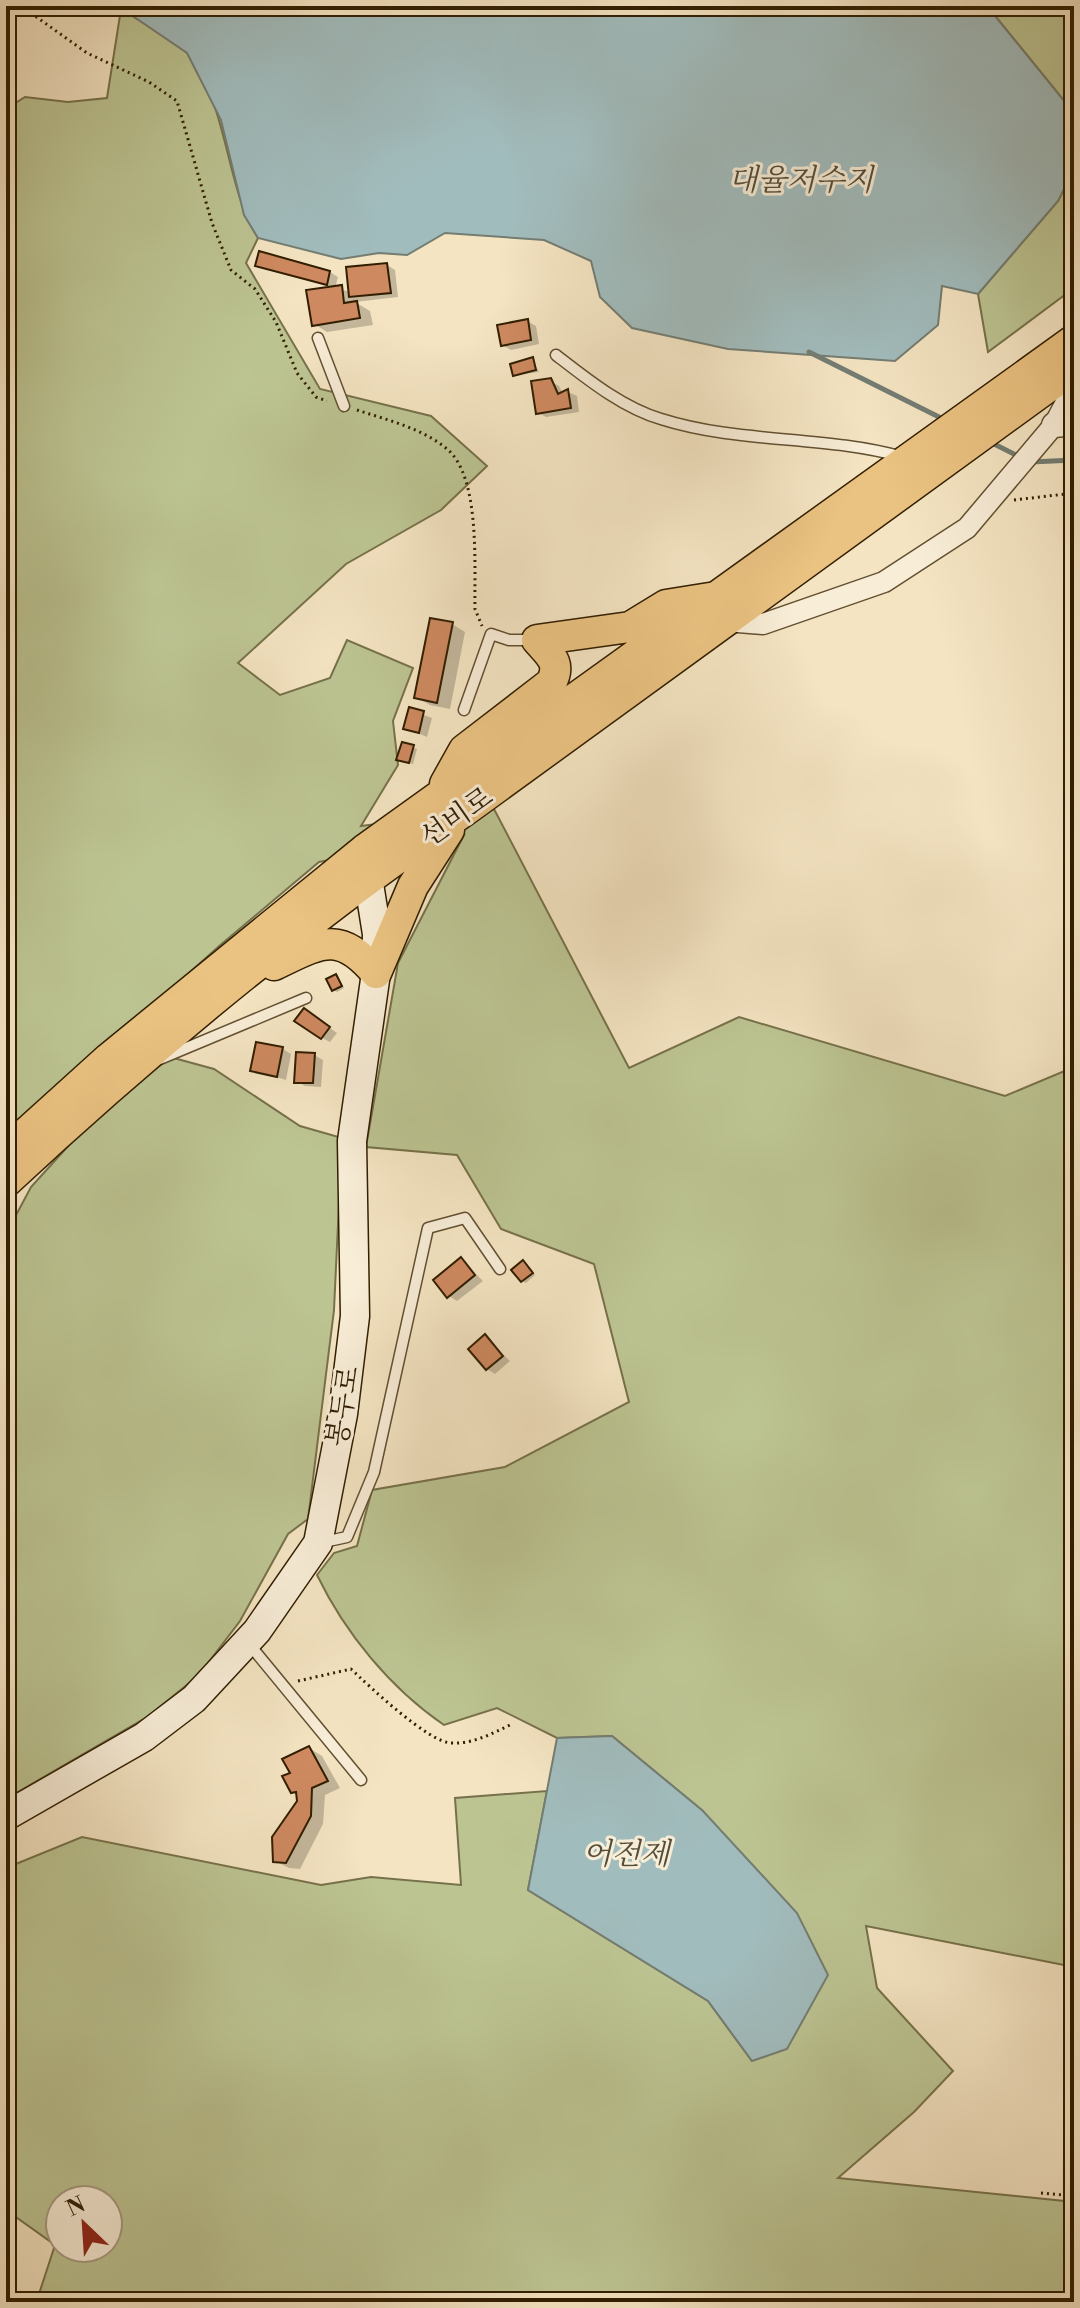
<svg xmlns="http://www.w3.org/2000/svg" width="1080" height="2308" viewBox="0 0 1080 2308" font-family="'Libre Bodoni','Noto Serif KR',serif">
<rect width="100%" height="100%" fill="#f4e4c2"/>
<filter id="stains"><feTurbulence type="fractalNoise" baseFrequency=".0025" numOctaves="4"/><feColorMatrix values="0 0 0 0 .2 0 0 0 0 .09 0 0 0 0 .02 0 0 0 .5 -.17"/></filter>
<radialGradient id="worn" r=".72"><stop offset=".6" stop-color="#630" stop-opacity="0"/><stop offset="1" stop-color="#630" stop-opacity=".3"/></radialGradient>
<!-- green -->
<path fill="#bcc492" stroke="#76714a" stroke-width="2" fill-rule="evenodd" d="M 987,6 L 1074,6 L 1074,113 Z
M 121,9 C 139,21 176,39 188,54 C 230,110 224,183 258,238 L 246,263 L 320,389 L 431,416 L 487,466 L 441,510 L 346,564 L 238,663 L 280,695 L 330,678 L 347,640 L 413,668 L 393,721 L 398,765 L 361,826 L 494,809 L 629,1068 L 739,1017 L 1005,1096 L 1074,1067 L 1074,1967 L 866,1926 L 877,1988 L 953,2071 L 914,2112 L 838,2178 L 1074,2202 L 1074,2302 L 37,2300 L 55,2245 L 6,2210 L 6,1868 L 82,1837 L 321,1885 L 371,1877 L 461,1885 L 455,1798 L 547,1791 L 528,1890 L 708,2001 L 752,2061 L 703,1811 L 612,1736 L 557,1738 L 497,1708 L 444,1725 C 390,1688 345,1633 317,1575 L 334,1553 L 357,1546 L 372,1490 L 505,1467 L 629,1402 L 594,1264 L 501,1229 L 457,1155 L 366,1147 L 398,963 L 464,835 L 319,862 L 218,947 L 6,1138 L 6,109 L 25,97 L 68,102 L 107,98 ZM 60,2200 L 108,2200 L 108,2248 L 60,2248 Z
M 1074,169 L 1074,288 L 988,352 L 978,294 L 1058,201 Z
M 170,1057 L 214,1069 L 300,1126 L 342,1138 L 334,1310 L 308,1519 L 288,1534 L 240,1621 L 198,1676 L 147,1717 L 6,1799 L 6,1234 L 31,1187 L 89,1123 Z"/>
<!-- water -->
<path fill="#a1bcbd" stroke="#747d72" stroke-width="2" d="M 118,6 L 987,6 L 1074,113 L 1074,169 L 1058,201 L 978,294 L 942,286 L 938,325 L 895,361 L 728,349 L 632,328 L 600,297 L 591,261 L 544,240 L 445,233 L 407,255 L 379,253 L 341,259 L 258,238 L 244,215 L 221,120 L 187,53 Z
M 612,1736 L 703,1811 L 797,1913 L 828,1975 L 787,2049 L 752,2061 L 708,2001 L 528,1890 L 557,1738 Z"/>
<!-- shadow -->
<path fill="#0003" d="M 257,265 L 330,272 L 338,277 L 335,288 L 351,292 L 387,265 L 395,270 L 398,297 L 355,302 L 370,311 L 373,325 L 327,332 L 314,324 L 333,288 Z
M 527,321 L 536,326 L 539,344 L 511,350 L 502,345 Z
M 533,360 L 539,372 L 515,375 Z
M 550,381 L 559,386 L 563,394 L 568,392 L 577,396 L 579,412 L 546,417 L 537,412 Z
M 452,624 L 465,632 L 450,709 L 430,705 L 416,697 Z
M 411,710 L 432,718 L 427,737 L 406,728 Z
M 403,744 L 417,749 L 413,764 L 402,761 Z
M 336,977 L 344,988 L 337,992 L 333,990 Z
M 312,1015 L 337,1033 L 330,1042 L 322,1038 Z
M 283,1049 L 291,1054 L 286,1080 L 252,1070 Z
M 314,1055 L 323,1060 L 321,1087 L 305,1086 L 296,1081 Z
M 461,1259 L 483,1281 L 457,1301 L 449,1296 Z
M 523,1263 L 535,1275 L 526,1283 L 522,1281 Z
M 485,1337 L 510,1361 L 495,1374 L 487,1369 Z
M 309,1748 L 322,1756 L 340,1788 L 325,1795 L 323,1824 L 300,1869 L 289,1868 L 275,1861 L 299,1802 L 298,1795 L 292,1792 L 292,1774 Z"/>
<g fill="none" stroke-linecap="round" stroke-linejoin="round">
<!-- stream -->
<path stroke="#747d72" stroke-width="5" d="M 809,352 L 943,419
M 992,443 L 1022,458
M 1031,462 L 1074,460"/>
</g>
<!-- building -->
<path fill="#ce8960" stroke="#311e01" stroke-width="2" d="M 259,251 L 330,271 L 327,285 L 255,266 Z
M 387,263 L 391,293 L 349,297 L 346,267 Z
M 342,285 L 344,303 L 357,301 L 360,318 L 312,326 L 306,290 Z
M 528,319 L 531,340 L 501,346 L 497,325 Z
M 533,357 L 536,370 L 513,376 L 510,364 Z
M 551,378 L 558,394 L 568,389 L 571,408 L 536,414 L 531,381 Z
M 430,618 L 453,622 L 437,703 L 414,698 Z
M 409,707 L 424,711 L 419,733 L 403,729 Z
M 402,742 L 414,745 L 409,763 L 396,760 Z
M 336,974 L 342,986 L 332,991 L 326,979 Z
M 304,1008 L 330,1027 L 321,1039 L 294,1021 Z
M 256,1042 L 283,1047 L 277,1077 L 250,1071 Z
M 296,1052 L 315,1053 L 313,1083 L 294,1083 Z
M 461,1257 L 475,1275 L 447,1298 L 433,1280 Z
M 523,1260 L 533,1273 L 521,1282 L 511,1270 Z
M 485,1334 L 503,1356 L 486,1370 L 468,1349 Z
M 309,1746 L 328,1781 L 312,1788 L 311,1816 L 286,1863 L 273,1862 L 272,1837 L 297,1801 L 296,1792 L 291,1793 L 282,1776 L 290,1773 L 282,1759 Z"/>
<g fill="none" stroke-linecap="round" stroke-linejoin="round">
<defs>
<path id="service" d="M 318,338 L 344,406
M 556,355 C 587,379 623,408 661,419 C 740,444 824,435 903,457
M 464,710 L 491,634 L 509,640 L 536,640
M 160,1059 L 306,998
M 319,1543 L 347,1537 L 374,1472 L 428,1228 L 465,1218 L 500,1269
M 249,1644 L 361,1780"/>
<path id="minor" d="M 725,621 L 763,624 L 884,582 L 967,528 L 1054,425 L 1074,387"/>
<path id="tertiary" d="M 1054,425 L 1074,423"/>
<path id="secondary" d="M 6,1816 L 144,1737 L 194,1699 L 257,1631 L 318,1543 L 343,1414 L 355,1316 L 352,1141 L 376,973 L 377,934 L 365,859"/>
<path id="primary" d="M 445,784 L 464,750 L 551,683 C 562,663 550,655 537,640 L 630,627 L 666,605 L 716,597
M 274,965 C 320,943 339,929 376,973 L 413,886 L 449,830
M 6,1151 L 109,1058 L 364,850 L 1074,340
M 6,1182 C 150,1048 301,923 463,812 L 1074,368"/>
</defs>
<!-- service casing -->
<use href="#service" stroke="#625031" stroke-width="13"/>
<!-- minor casing -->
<use href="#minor" stroke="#625031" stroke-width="23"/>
<!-- tertiary casing -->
<use href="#tertiary" stroke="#625031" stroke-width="27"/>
<!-- secondary casing -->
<use href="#secondary" stroke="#311e01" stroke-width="31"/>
<!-- primary casing -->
<use href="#primary" stroke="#311e01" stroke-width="33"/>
<!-- path -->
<path stroke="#311e01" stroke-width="3" stroke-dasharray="2 4" stroke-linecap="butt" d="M 21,6 L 87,53 L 149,82 L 177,101 L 212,223 L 231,270 L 255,289 L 276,322 L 297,373 L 316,397 L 327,401
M 357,410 C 387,420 422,428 447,449 C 481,477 474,568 475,609 L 482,626
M 1014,500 L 1074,493
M 298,1681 L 351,1669 C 369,1686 428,1742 451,1743 C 473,1744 491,1734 510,1725
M 1041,2193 L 1074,2196"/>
<!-- service -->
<use href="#service" stroke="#f8edd7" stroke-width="10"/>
<!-- minor -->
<use href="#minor" stroke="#f8edd7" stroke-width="20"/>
<!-- tertiary -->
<use href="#tertiary" stroke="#f8edd7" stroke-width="24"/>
<!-- secondary -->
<use href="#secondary" stroke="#f8edd7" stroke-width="28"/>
<!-- primary -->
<use href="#primary" stroke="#eac281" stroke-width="30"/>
</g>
<g text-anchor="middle" stroke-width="6" stroke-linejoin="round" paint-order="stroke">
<!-- street labels -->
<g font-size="28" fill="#311e01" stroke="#f8edd7">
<text transform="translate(456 816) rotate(-35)" y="10">선비로</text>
<text transform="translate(342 1406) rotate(-81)" y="10">봉두로</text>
</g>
<!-- water labels -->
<g font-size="30" font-style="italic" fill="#534d39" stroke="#f8edd7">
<text x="801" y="190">대율저수지</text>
<text x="626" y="1864">어전제</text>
</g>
</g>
<!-- margin -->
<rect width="1080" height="2308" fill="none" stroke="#f4e4c2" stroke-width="32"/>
<rect x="8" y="8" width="1064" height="2292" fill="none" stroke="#311e01" stroke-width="4"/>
<rect x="16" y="16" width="1048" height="2276" fill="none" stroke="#311e01" stroke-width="2"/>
<!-- north arrow -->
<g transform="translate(84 2224) rotate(335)"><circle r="38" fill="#f8edd7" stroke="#a89a81" stroke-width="2"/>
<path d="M0-6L14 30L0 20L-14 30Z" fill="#8f2418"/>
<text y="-12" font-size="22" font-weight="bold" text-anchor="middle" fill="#311e01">N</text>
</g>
<rect width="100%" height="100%" filter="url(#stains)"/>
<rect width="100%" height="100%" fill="url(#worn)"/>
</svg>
